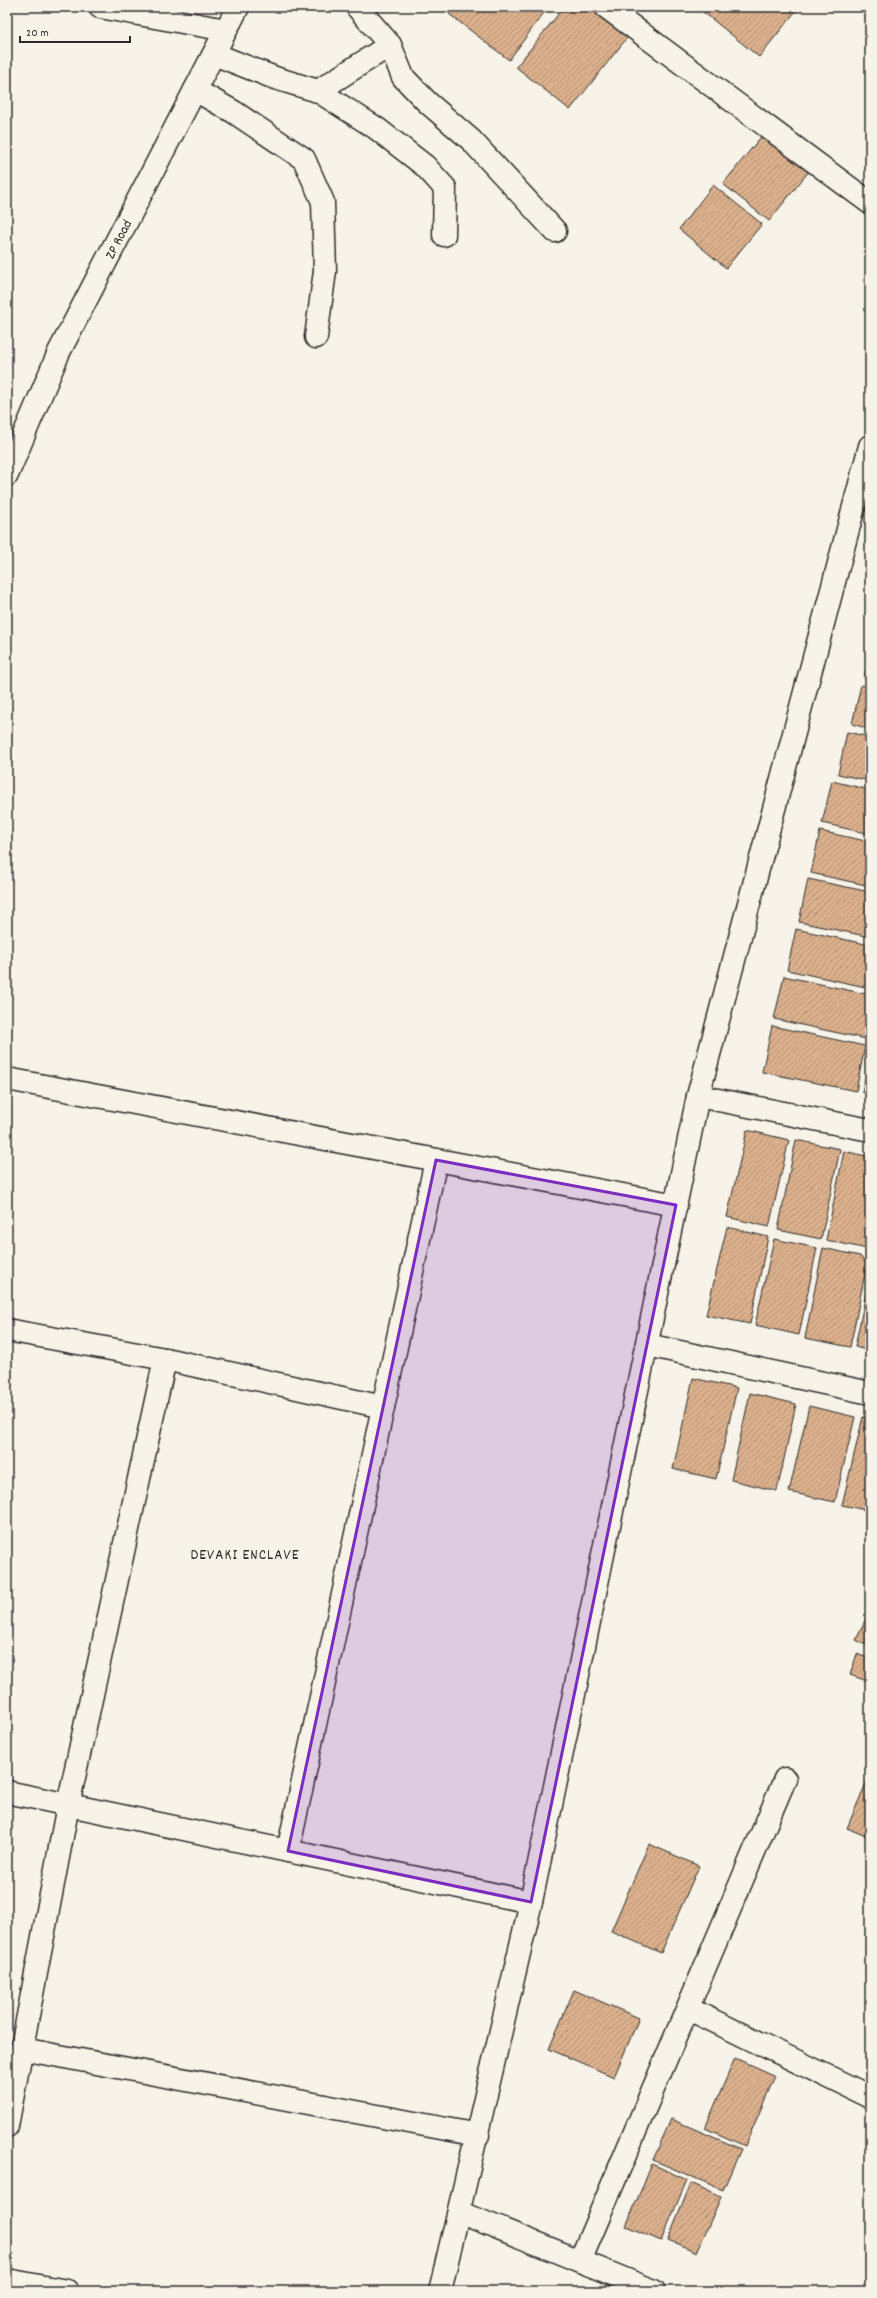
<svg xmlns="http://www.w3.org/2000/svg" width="877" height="2298" viewBox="0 0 877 2298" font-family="Dekko,sans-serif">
<defs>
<pattern id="building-hatch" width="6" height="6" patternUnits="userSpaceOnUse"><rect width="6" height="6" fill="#dbb08c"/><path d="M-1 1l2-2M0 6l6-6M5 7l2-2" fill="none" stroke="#b28f73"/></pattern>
</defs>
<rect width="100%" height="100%" fill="#f7f3e8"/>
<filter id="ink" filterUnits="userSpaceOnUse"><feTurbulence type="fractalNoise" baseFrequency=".025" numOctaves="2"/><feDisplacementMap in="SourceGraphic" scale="8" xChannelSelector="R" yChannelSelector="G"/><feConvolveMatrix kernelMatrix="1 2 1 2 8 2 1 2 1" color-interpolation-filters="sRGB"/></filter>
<g filter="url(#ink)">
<!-- building -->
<path fill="url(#building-hatch)" stroke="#2b2b2b" d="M 454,7 L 548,7 L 509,60 L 449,14 Z
M 564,7 L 596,7 L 630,34 L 570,110 L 516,67 Z
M 697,7 L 799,7 L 759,57 Z
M 859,7 L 870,7 L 870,16 Z
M 768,128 L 814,165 L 769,221 L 723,184 Z
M 713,185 L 762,224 L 726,268 L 679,229 Z
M 870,653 L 870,679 L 864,678 Z
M 861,685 L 870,687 L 870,729 L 852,724 Z
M 847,732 L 870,737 L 870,781 L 838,774 Z
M 832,781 L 870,790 L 870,834 L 822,823 Z
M 820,831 L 870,842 L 870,886 L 811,873 Z
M 808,879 L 870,892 L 870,937 L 799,922 Z
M 796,929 L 870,945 L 870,988 L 787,970 Z
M 784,976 L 870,995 L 870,1018 L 866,1039 L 774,1019 Z
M 772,1026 L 865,1046 L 856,1091 L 762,1072 Z
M 870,1056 L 870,1094 L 862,1092 Z
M 747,1130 L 789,1140 L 769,1227 L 727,1217 Z
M 796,1140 L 840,1149 L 821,1239 L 778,1230 Z
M 844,1151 L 870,1157 L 870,1236 L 867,1249 L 826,1240 Z
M 727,1227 L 768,1237 L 750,1324 L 706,1315 Z
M 774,1239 L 817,1248 L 799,1335 L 755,1325 Z
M 823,1248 L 860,1256 L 867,1264 L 850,1347 L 805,1338 Z
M 870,1274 L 870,1351 L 855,1347 Z
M 693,1378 L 737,1388 L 716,1479 L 673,1469 Z
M 750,1393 L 796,1404 L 777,1491 L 731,1480 Z
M 809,1406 L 855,1417 L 835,1502 L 789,1492 Z
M 863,1417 L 870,1419 L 870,1511 L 842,1505 Z
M 870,1610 L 870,1647 L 856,1640 Z
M 857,1654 L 870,1659 L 870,1682 L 850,1675 Z
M 870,1774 L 870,1838 L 847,1828 Z
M 649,1844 L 699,1866 L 661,1953 L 611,1931 Z
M 574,1990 L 639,2018 L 614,2077 L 549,2049 Z
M 735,2058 L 775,2076 L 745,2146 L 705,2128 Z
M 671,2119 L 741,2149 L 723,2190 L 653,2160 Z
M 652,2164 L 687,2180 L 661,2241 L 626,2226 Z
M 691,2183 L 721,2197 L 697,2252 L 668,2240 Z"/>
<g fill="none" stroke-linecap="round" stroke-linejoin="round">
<defs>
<g id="minor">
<path d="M 100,7 L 226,30"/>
<path d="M 357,7 L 390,45 L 403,77 L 427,102 L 471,140 L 555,231"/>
<path d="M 606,7 L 870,203"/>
<path d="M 214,54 L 275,78 L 318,91 L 376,128 L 425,166 L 445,188 L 444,235"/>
<path d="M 195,90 L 234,112 L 304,159 L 323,202 L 325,271 L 316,337"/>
<path d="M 318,91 L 390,45"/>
<path id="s1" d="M 7,475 L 59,352 L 238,7"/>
<path d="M 7,1079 L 676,1205"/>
<path d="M 698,1096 L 870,1130"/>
<path d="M 7,1330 L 165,1359 L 383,1407"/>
<path d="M 647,1345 L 870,1393"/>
<path d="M 7,1792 L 531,1902"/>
<path d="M 288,1851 L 436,1160"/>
<path d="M 689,2009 L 870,2097"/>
<path d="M 22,2049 L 478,2135"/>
<path d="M 7,2126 L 68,1805 L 165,1359"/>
<path d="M 459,2212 L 654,2291"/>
<path d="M 580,2261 L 785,1779"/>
<path d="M 7,2280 L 67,2291"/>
<path d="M 440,2291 L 531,1902 L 698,1096 L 870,446"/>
</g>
</defs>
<!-- minor casing -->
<use href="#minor" stroke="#2b2b2b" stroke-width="25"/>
<!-- minor -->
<use href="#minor" stroke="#f7f3e8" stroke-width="22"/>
</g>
</g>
<!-- marked area -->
<path fill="#7b2cbf" fill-opacity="0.2" stroke="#7b2cbf" stroke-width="3" stroke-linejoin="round" d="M 436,1160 L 676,1205 L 531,1902 L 288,1851 Z"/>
<g text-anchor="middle" stroke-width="4" stroke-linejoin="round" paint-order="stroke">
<!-- street labels -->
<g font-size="14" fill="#2b2b2b" stroke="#f7f3e8">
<text dy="5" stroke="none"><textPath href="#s1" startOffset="261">ZP Road</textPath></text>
</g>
<!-- neighbourhood labels -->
<g font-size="15" letter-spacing="1" fill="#2b2b2b" stroke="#f7f3e8">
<text x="245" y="1559">DEVAKI ENCLAVE</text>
</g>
</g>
<!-- margin -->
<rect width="877" height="2298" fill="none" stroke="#f7f3e8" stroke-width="24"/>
<rect x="12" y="12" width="853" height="2274" fill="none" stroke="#2b2b2b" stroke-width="1.5" filter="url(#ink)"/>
<!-- scale -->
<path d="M20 36v6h110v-6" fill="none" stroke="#2b2b2b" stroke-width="2"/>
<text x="26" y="36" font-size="12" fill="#2b2b2b" stroke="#f7f3e8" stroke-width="3" paint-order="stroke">20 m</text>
</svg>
